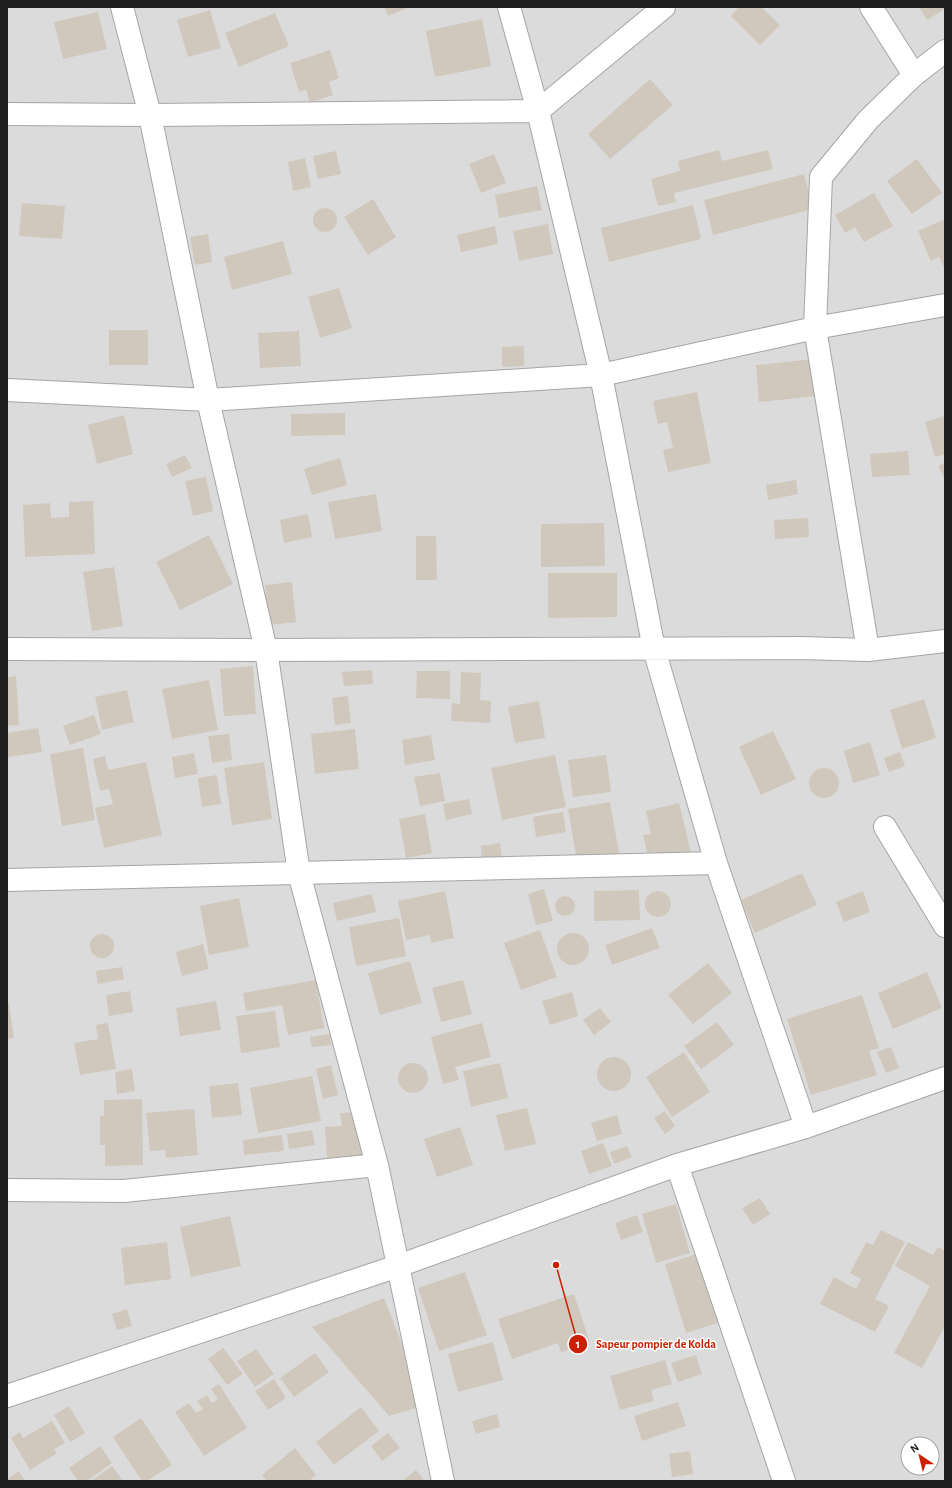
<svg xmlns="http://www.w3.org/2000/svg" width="952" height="1488" viewBox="0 0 952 1488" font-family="'Alegreya Sans',sans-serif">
<rect width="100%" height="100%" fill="#f0eee3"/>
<!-- residential -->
<path fill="#dcdbdb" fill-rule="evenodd" d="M 7,7 L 945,7 L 945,1481 L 7,1481 ZM 908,1444 L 932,1444 L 932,1468 L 908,1468 Z"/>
<!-- building -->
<path fill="#d0c8bc" d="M 384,7 L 410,7 L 388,16 Z
M 739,7 L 761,7 L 780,25 L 760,45 L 731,16 Z
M 919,7 L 945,7 L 945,9 L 927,20 Z
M 210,10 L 221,48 L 188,57 L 177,20 Z
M 98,12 L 107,49 L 63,59 L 54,22 Z
M 275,13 L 289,46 L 239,67 L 225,33 Z
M 482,19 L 491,66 L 435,77 L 426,31 Z
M 330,50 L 339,78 L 329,82 L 333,95 L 310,103 L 306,89 L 299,92 L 290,63 Z
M 650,79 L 673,105 L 610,159 L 588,134 Z
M 719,150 L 722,161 L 768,150 L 773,169 L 674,193 L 676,202 L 658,206 L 651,179 L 680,171 L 678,161 Z
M 336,151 L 341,174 L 318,179 L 313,156 Z
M 494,154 L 506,183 L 481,193 L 469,164 Z
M 305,158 L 311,187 L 293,191 L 288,162 Z
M 917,159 L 942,193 L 912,214 L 887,181 Z
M 804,174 L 813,209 L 713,235 L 704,200 Z
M 537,186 L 542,210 L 499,218 L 495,195 Z
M 874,193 L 893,226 L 864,242 L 855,227 L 845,233 L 835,215 Z
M 373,199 L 396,237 L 368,255 L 344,217 Z
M 22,203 L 65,206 L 62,239 L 19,236 Z
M 693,205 L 701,239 L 609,262 L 601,228 Z
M313 220a12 12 0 1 1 24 0a12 12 0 1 1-24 0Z
M 945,219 L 945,270 L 939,257 L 931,261 L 918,231 Z
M 548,224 L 553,254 L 519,261 L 513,231 Z
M 495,226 L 498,244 L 461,252 L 457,235 Z
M 208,234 L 212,262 L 195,265 L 190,237 Z
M 283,241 L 292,274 L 232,290 L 224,257 Z
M 339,288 L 352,328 L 320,338 L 308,297 Z
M 109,330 L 148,330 L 148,365 L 109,365 Z
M 299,331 L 301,366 L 260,368 L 258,333 Z
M 524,346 L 524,366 L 502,367 L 502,347 Z
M 814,359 L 817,396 L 759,402 L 756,365 Z
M 697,392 L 711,463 L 668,472 L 663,450 L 673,448 L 667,422 L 658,424 L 653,401 Z
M 345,413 L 345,435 L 291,436 L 291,414 Z
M 124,415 L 133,454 L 97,464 L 88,425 Z
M 945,416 L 945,454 L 935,457 L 925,422 Z
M 908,451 L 910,475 L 872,477 L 870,454 Z
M 185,455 L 192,468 L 172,477 L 166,464 Z
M 340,458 L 347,485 L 312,495 L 304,469 Z
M 945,463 L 945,479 L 938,466 Z
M 206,477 L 213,511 L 193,516 L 185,481 Z
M 796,480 L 798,494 L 768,500 L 766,485 Z
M 376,494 L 382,531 L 335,539 L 328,502 Z
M 93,501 L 95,554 L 25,557 L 23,505 L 50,503 L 51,518 L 69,517 L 69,502 Z
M 308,514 L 312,537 L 284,543 L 280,520 Z
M 808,518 L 809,537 L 775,539 L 774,520 Z
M 604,523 L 605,566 L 541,567 L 541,524 Z
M 209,535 L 233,584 L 180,610 L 156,562 Z
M 416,536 L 436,536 L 437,580 L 416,580 Z
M 114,567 L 123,626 L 92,631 L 83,572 Z
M 548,573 L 617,573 L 617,617 L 548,618 Z
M 292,582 L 296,622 L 269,625 L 265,585 Z
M 253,666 L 256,714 L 224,716 L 220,669 Z
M 372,670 L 373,684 L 344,686 L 342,672 Z
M 417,671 L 450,671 L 450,699 L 416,698 Z
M 461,672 L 481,673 L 480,700 L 491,701 L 490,723 L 451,721 L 452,703 L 460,704 Z
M 16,676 L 19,725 L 7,726 L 7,677 Z
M 209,680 L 218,730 L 172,739 L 162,689 Z
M 127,690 L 134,722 L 102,730 L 95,697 Z
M 348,696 L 351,723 L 335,725 L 332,698 Z
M 924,699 L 936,738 L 902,749 L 890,710 Z
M 539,701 L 545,738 L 515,743 L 508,707 Z
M 94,715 L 101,734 L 70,745 L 63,726 Z
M 38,728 L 42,752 L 8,757 L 7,733 Z
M 355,729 L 359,769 L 315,774 L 311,734 Z
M 773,731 L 796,779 L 761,795 L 739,747 Z
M 229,734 L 232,760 L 212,763 L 208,736 Z
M 431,735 L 435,760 L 405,765 L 402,740 Z
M 870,742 L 880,775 L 853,783 L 844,751 Z
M 83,748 L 95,820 L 62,826 L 50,754 Z
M 900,752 L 905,766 L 889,772 L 884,758 Z
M 194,753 L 198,774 L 175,778 L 172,757 Z
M 555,755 L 566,807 L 502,820 L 491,768 Z
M 606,755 L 611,792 L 573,797 L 568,760 Z
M 105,756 L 108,770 L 146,762 L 162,835 L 104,848 L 95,808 L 113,804 L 109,789 L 100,791 L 93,759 Z
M 264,762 L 272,819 L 232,825 L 224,768 Z
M809 783a15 15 0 1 1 30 0a15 15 0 1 1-30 0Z
M 440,773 L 445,801 L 420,806 L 414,777 Z
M 217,775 L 221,804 L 202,807 L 198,778 Z
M 469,799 L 472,814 L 446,820 L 443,804 Z
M 610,802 L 619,853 L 577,861 L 568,809 Z
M 679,803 L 691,853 L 657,861 L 655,851 L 647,853 L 643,835 L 651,834 L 646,811 Z
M 563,812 L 566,832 L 536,837 L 533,817 Z
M 425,814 L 432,853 L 406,858 L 399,819 Z
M 500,843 L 502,858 L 482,860 L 481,846 Z
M 802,873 L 817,905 L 755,933 L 741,900 Z
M 544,889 L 553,921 L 536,925 L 528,894 Z
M 639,890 L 640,920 L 594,921 L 594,891 Z
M 445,891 L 454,938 L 431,943 L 430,935 L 406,940 L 398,901 Z
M 863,891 L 870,912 L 844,922 L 836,902 Z
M645 904a13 13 0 1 1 26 0a13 13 0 1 1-26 0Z
M 372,894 L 376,912 L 337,921 L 333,903 Z
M555 906a10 10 0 1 1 20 0a10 10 0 1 1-20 0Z
M 239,898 L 249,947 L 209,955 L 200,906 Z
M 399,918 L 406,956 L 356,966 L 349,927 Z
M 652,928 L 660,948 L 612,965 L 605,945 Z
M 540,930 L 557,977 L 521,990 L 504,943 Z
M557 949a16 16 0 1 1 32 0a16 16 0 1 1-32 0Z
M90 946a12 12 0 1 1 24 0a12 12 0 1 1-24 0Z
M 203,944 L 209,969 L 182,976 L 176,952 Z
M 410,961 L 422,1003 L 380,1015 L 368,973 Z
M 708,963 L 732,993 L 693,1024 L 668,995 Z
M 122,967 L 124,979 L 98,984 L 96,971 Z
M 927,972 L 942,1008 L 893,1029 L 878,993 Z
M 316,980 L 324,1028 L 288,1035 L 282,1005 L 246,1011 L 243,993 Z
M 463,980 L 472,1014 L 441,1022 L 432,988 Z
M 130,991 L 133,1012 L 109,1016 L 106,995 Z
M 572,992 L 578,1016 L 550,1025 L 542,1001 Z
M 862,995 L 879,1048 L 869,1051 L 877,1075 L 811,1095 L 787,1019 Z
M 216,1001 L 221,1030 L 180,1036 L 176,1008 Z
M 9,1003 L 14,1038 L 7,1039 L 7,1004 Z
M 600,1008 L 611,1022 L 594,1035 L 583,1020 Z
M 275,1011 L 280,1047 L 241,1053 L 236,1016 Z
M 717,1022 L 734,1045 L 701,1069 L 684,1046 Z
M 108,1023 L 116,1069 L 80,1075 L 74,1043 L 98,1039 L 96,1025 Z
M 482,1023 L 491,1057 L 455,1067 L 459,1080 L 443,1084 L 431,1037 Z
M 330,1034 L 331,1045 L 312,1047 L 310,1037 Z
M 891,1047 L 899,1068 L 886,1073 L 877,1052 Z
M 684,1052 L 710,1092 L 672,1117 L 646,1077 Z
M597 1074a17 17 0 1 1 34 0a17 17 0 1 1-34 0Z
M 500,1063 L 508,1098 L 471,1107 L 463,1071 Z
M398 1078a15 15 0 1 1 30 0a15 15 0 1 1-30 0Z
M 331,1065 L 338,1095 L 323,1099 L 316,1069 Z
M 132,1069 L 135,1091 L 117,1094 L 115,1072 Z
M 312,1076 L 321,1121 L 258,1133 L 250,1088 Z
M 238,1083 L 242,1115 L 212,1118 L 209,1086 Z
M 142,1099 L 143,1165 L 105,1166 L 105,1145 L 100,1145 L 100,1116 L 104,1116 L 104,1100 Z
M 527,1108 L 536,1144 L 505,1151 L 496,1115 Z
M 194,1109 L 198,1155 L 166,1158 L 165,1150 L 150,1151 L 146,1113 Z
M 665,1111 L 675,1126 L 665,1134 L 654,1118 Z
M 360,1112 L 364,1155 L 327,1158 L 325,1127 L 342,1126 L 340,1113 Z
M 617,1115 L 622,1134 L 597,1141 L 591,1123 Z
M 460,1127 L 473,1165 L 437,1177 L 424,1139 Z
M 312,1130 L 315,1145 L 289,1149 L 287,1134 Z
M 282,1135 L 284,1151 L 244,1155 L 243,1140 Z
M 603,1143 L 612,1166 L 589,1174 L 581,1151 Z
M 627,1146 L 632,1157 L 614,1164 L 610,1152 Z
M 760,1198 L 770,1214 L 753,1225 L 742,1208 Z
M 676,1204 L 690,1253 L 656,1263 L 642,1214 Z
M 637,1215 L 643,1232 L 621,1240 L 615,1223 Z
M 230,1216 L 241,1266 L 191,1277 L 180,1227 Z
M 881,1230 L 905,1242 L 875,1299 L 889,1306 L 875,1332 L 820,1304 L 834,1277 L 856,1289 L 861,1279 L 850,1273 L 866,1242 L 873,1245 Z
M 167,1242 L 171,1279 L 125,1285 L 121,1248 Z
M 908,1242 L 933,1255 L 938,1247 L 945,1251 L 945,1326 L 922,1368 L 894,1353 L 930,1286 L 895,1266 Z
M 703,1252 L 724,1321 L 686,1333 L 665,1264 Z
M 465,1272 L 487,1335 L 439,1351 L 418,1288 Z
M 574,1294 L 590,1343 L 561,1352 L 558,1343 L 512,1359 L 498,1319 Z
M 384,1298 L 426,1405 L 389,1416 L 312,1327 Z
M 127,1309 L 132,1326 L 117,1330 L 112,1314 Z
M 493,1342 L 503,1380 L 458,1392 L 448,1354 Z
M 223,1348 L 243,1374 L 227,1385 L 208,1359 Z
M 256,1349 L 274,1374 L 255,1387 L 237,1361 Z
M 315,1353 L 329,1372 L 294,1397 L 280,1378 Z
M 696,1355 L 702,1374 L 678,1382 L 671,1363 Z
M 665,1360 L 672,1384 L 651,1390 L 654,1401 L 620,1410 L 610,1376 Z
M 274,1379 L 286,1398 L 268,1410 L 255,1391 Z
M 219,1384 L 247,1428 L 204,1456 L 175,1412 L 189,1403 L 196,1413 L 203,1409 L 197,1401 L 207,1395 L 212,1403 L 218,1399 L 211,1389 Z
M 678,1402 L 686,1426 L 642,1441 L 634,1416 Z
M 69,1406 L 85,1433 L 70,1442 L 54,1415 Z
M 361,1407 L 379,1431 L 334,1465 L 316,1442 Z
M 497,1414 L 500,1427 L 476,1434 L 472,1421 Z
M 141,1418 L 172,1465 L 147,1481 L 142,1481 L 113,1437 Z
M 52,1421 L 65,1443 L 54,1449 L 57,1453 L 30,1470 L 11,1438 L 20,1432 L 23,1438 Z
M 388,1433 L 400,1448 L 382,1461 L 371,1446 Z
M 100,1446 L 112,1463 L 87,1481 L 78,1481 L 69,1468 Z
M 295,1448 L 316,1475 L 309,1481 L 267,1481 L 262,1475 Z
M 690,1451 L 693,1474 L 672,1477 L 669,1454 Z
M 112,1466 L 123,1481 L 91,1481 Z
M 416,1470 L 425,1481 L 402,1481 Z
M 19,1471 L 25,1481 L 7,1481 L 7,1479 Z"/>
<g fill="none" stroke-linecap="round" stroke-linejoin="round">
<defs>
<path id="minor" d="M 122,7 L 150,115 L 208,400 L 266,650 L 299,873 L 377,1165 L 443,1481
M 509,7 L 538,111 L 601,375 L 654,649 L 716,863 L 806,1127
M 871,7 L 914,75
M 7,114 L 150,115 L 538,111 L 664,7
M 7,390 L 208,400 L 601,375 L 815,328 L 945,305
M 7,649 L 266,650 L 801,648 L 868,650 L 945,641
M 868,650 L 815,328 L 821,177 L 868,120 L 914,75 L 945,51
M 885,827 L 945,926
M 7,880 L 716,863
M 677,1165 L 784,1481
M 7,1190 L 124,1191 L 377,1165
M 7,1396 L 398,1266 L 677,1165 L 806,1127 L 945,1078"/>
</defs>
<!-- minor casing -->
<use href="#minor" stroke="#a5a5a5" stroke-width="24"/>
<!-- minor -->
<use href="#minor" stroke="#fff" stroke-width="22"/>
</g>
<!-- callouts -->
<path fill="none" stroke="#cc1e00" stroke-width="1.5" d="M556 1265L578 1344"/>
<g fill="#cc1e00" stroke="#fff" stroke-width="1.5">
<circle cx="556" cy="1265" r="4"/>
<circle cx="578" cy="1344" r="10"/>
</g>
<g font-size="12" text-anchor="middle" font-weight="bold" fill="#fff">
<text x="578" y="1348">1</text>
</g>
<g font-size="12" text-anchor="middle" font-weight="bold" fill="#cc1e00" stroke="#fff" stroke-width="3" stroke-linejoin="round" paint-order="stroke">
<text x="656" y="1348">Sapeur pompier de Kolda</text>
</g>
<!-- border -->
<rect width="952" height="1488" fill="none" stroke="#1e1e1e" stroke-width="16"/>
<!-- north arrow -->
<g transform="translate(920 1456) rotate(325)"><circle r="19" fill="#ffffff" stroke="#a5a5a5"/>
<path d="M0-3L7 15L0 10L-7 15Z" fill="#cc1e00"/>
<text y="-6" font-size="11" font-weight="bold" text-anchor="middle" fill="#1e1e1e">N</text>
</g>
</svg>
